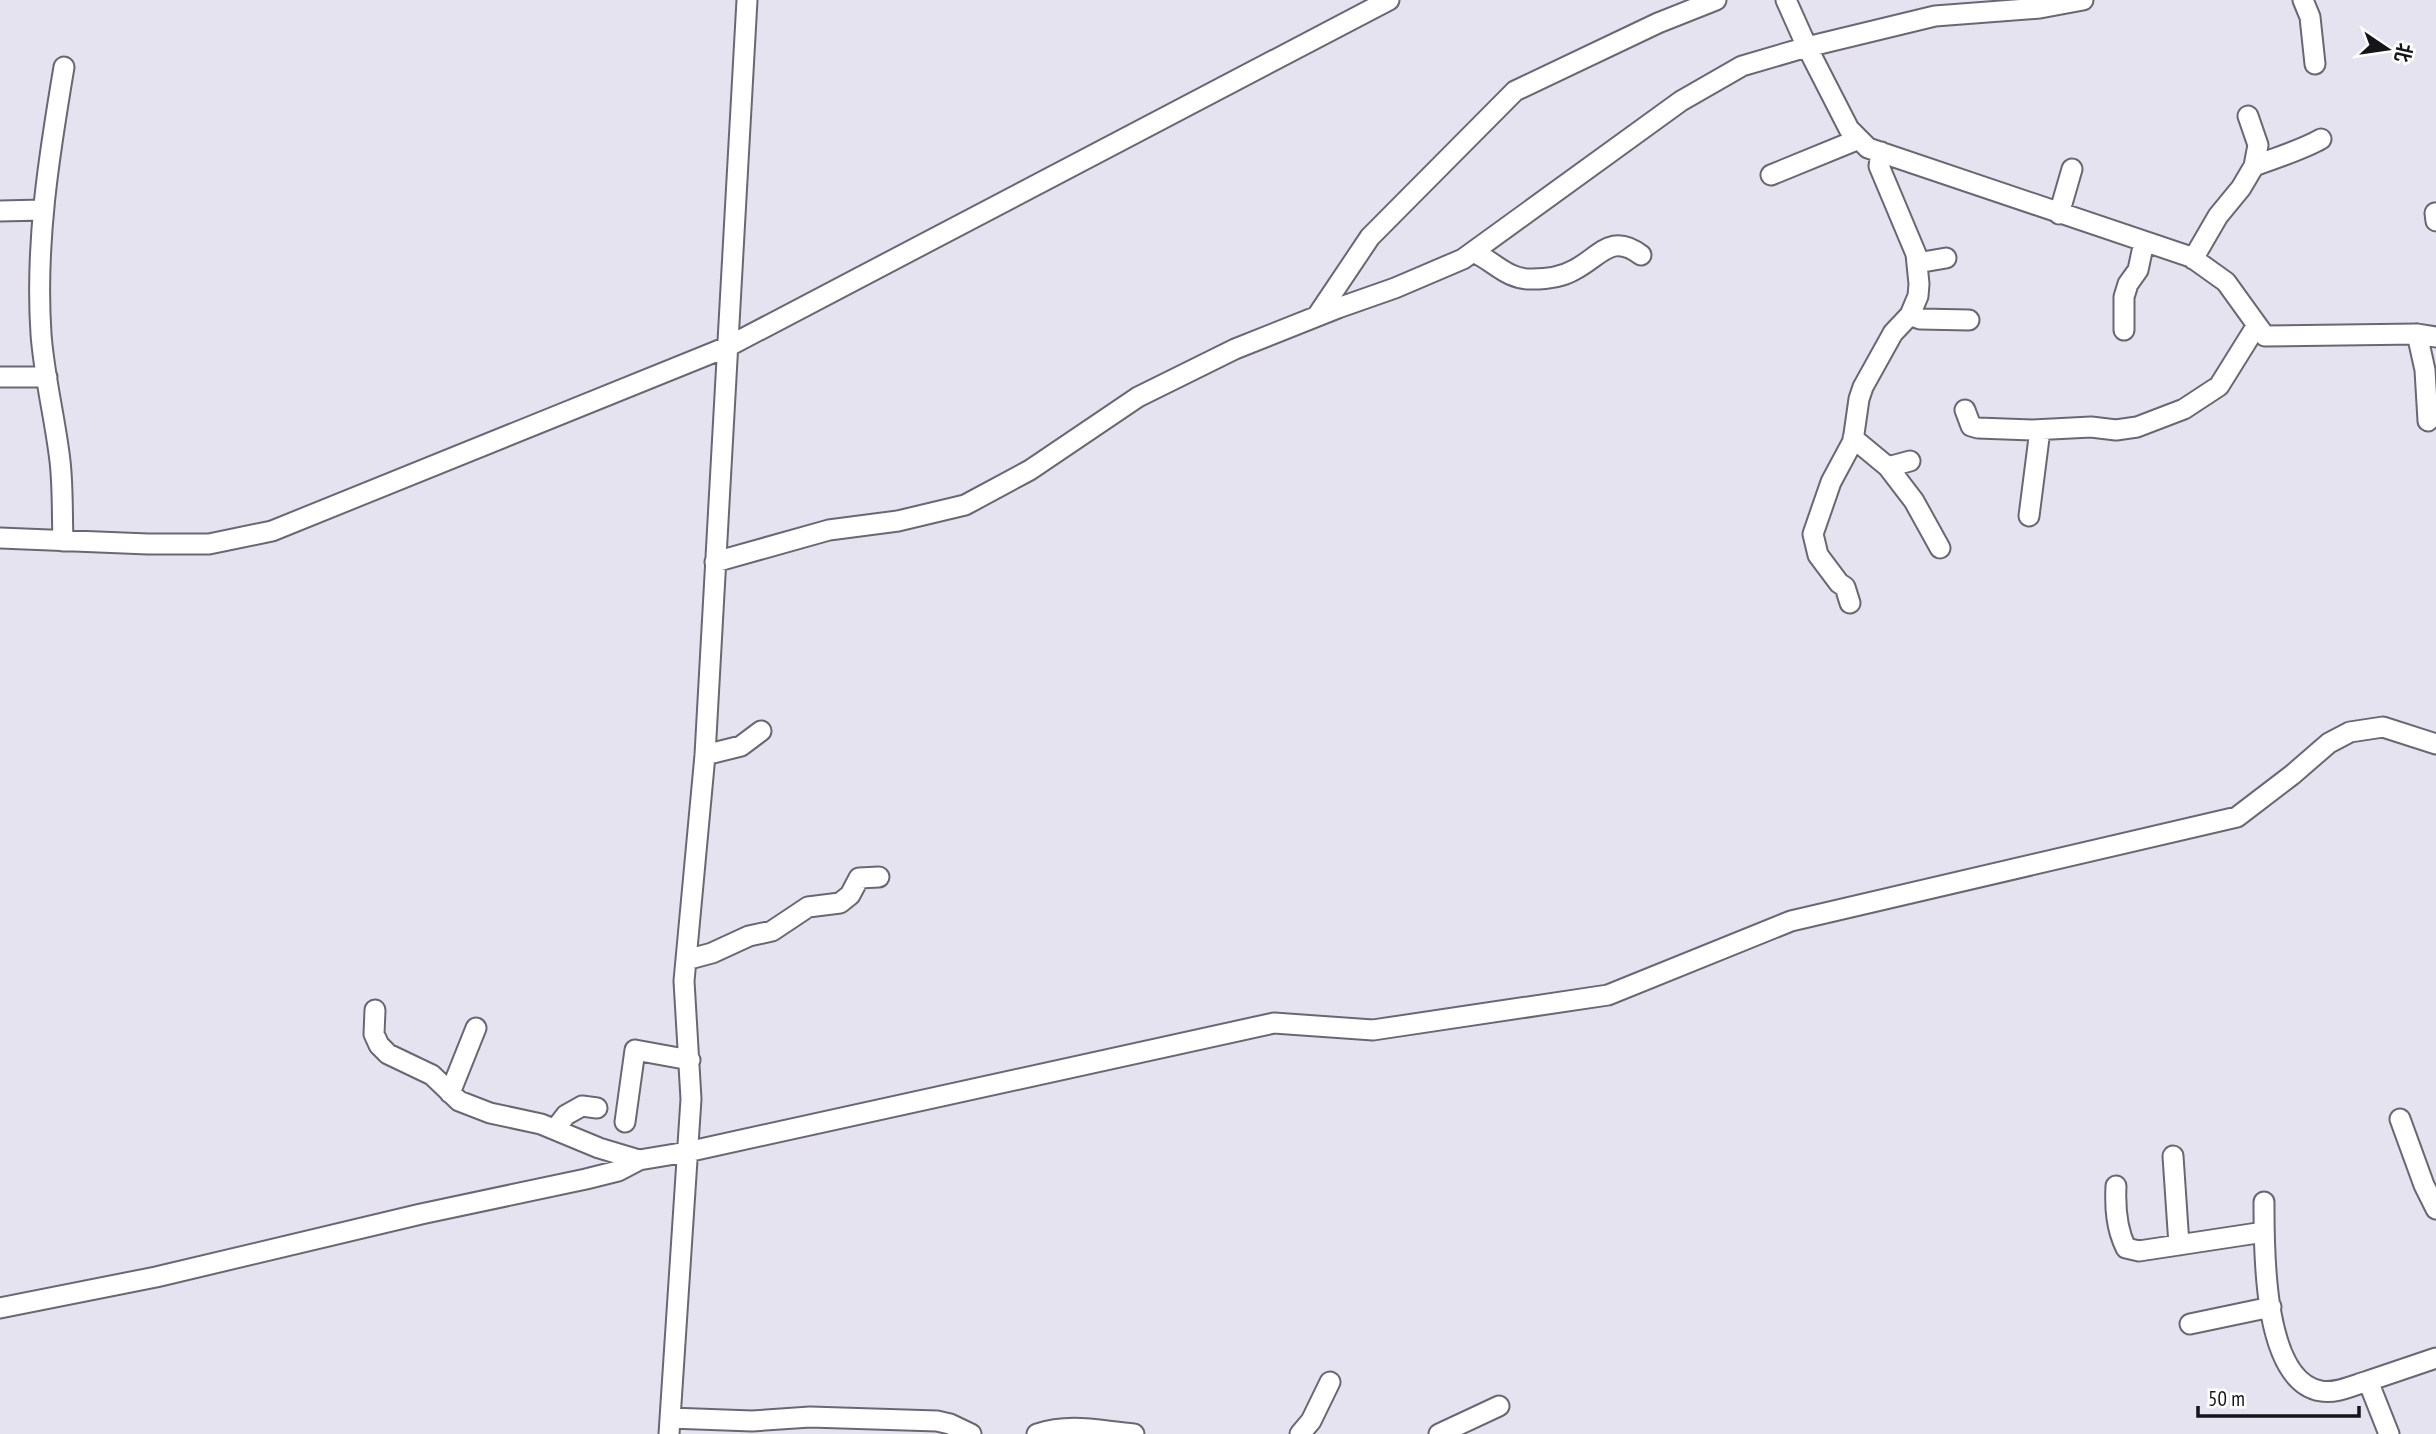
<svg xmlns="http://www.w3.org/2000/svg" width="2436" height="1434" viewBox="0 0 2436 1434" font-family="'PT Sans Narrow','Noto Sans SC',sans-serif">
<rect width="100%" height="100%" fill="#e6e3f1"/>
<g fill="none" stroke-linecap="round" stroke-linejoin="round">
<defs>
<path id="minor" d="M 1786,0 L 1807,47 L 1849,129 L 1868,148 L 2191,257 L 2226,282 L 2265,336 L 2417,334 L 2436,337
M 2303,0 L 2310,17 L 2315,64
M 2254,166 C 2275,158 2302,150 2321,139
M 1771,175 L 1859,139
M 0,211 L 42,210
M 2435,213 L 2436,221
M 2059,214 L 2072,169
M 1473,252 C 1494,261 1507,280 1532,279 C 1546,279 1562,277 1574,270 C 1600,257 1611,232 1641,255
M 2193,259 L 2218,216 L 2241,188 L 2254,166 L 2258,145 L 2248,116
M 1917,263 L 1946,258
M 1910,315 L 1920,319 L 1969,320
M 1317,316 L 1370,237 L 1515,91 L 1658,23 L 1716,0
M 2124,330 L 2124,297 L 2128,284 L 2138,270 L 2144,242
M 2417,334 L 2425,370 L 2428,421
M 0,377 L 47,377
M 1965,410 L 1971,426 L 1978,428 L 2032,430 L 2091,427 L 2116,430 L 2137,427 L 2184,409 L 2219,386 L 2257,325
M 1853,438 L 1888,467 L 1910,461
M 1888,467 L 1914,501 L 1940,548
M 2029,516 L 2040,430
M 0,538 L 148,544 L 209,544 L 272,531 L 727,347 L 1389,0
M 63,541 C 62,514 63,487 60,461 C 55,418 44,376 41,334 C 35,243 49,156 64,67
M 715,562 L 829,530 L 898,521 L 965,505 L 1030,470 L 1138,397 L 1235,349 L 1338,308 L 1395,288 L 1463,259 L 1681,101 L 1742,66 L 1807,47 L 1935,16 L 2040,8 L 2083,0
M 1850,603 L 1845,587 L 1839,583 L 1818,555 L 1813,534 L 1831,482 L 1853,441 L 1859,399 L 1863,387 L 1893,333 L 1910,315 L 1918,296 L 1919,284 L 1916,254 L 1879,166 L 1881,152
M 705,755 L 741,746 L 761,731
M 686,960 L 712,953 L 749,936 L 772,931 L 808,907 L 840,903 L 850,895 L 859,878 L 879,877
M 375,1010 L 374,1034 L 379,1045 L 388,1054 L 432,1075 L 459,1101 L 490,1113 L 541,1124 L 599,1148 L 639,1160
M 450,1093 L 476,1028
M 2400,1119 L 2424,1185 L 2436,1209
M 625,1122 L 635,1050 L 690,1060
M 555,1129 L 566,1115 L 582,1106 L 597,1108
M 2173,1156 L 2179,1245
M 2116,1186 C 2115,1207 2116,1228 2126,1248 L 2139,1251 L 2264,1232
M 2264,1202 C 2264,1247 2262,1381 2321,1391 C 2336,1394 2354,1385 2368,1381
M 0,1308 L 156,1277 L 421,1214 L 586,1179 L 618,1171 L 639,1160 L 687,1152 L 1274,1023 L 1373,1030 L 1608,995 L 1791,921 L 2237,817 L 2292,775 L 2329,743 L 2350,732 L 2383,727 L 2436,744
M 2190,1324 L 2271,1307
M 670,1418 L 752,1421 L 810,1417 L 937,1421 L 950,1424 L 971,1434
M 669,1434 L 691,1099 L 684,981 L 705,755 L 747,0
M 1037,1434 C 1071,1423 1099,1431 1134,1434
M 1300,1434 L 1311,1421 L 1330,1382
M 1439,1434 L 1499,1406
M 2389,1434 L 2368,1381 L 2436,1358"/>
</defs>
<!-- minor casing -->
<use href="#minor" stroke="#6a6773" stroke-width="23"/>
<!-- minor -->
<use href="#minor" stroke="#fff" stroke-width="19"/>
</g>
<!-- north arrow -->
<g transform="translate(2387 49) rotate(103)" stroke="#ffffff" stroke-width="5" paint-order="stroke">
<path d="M0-5L12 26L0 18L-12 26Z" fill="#151419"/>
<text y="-10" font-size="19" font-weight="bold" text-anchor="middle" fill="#151419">北</text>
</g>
<!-- scale -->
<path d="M2198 1406v10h161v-10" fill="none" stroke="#151419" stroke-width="3.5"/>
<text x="2208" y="1406" font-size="21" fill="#151419" stroke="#ffffff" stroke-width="5" paint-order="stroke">50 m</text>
</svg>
